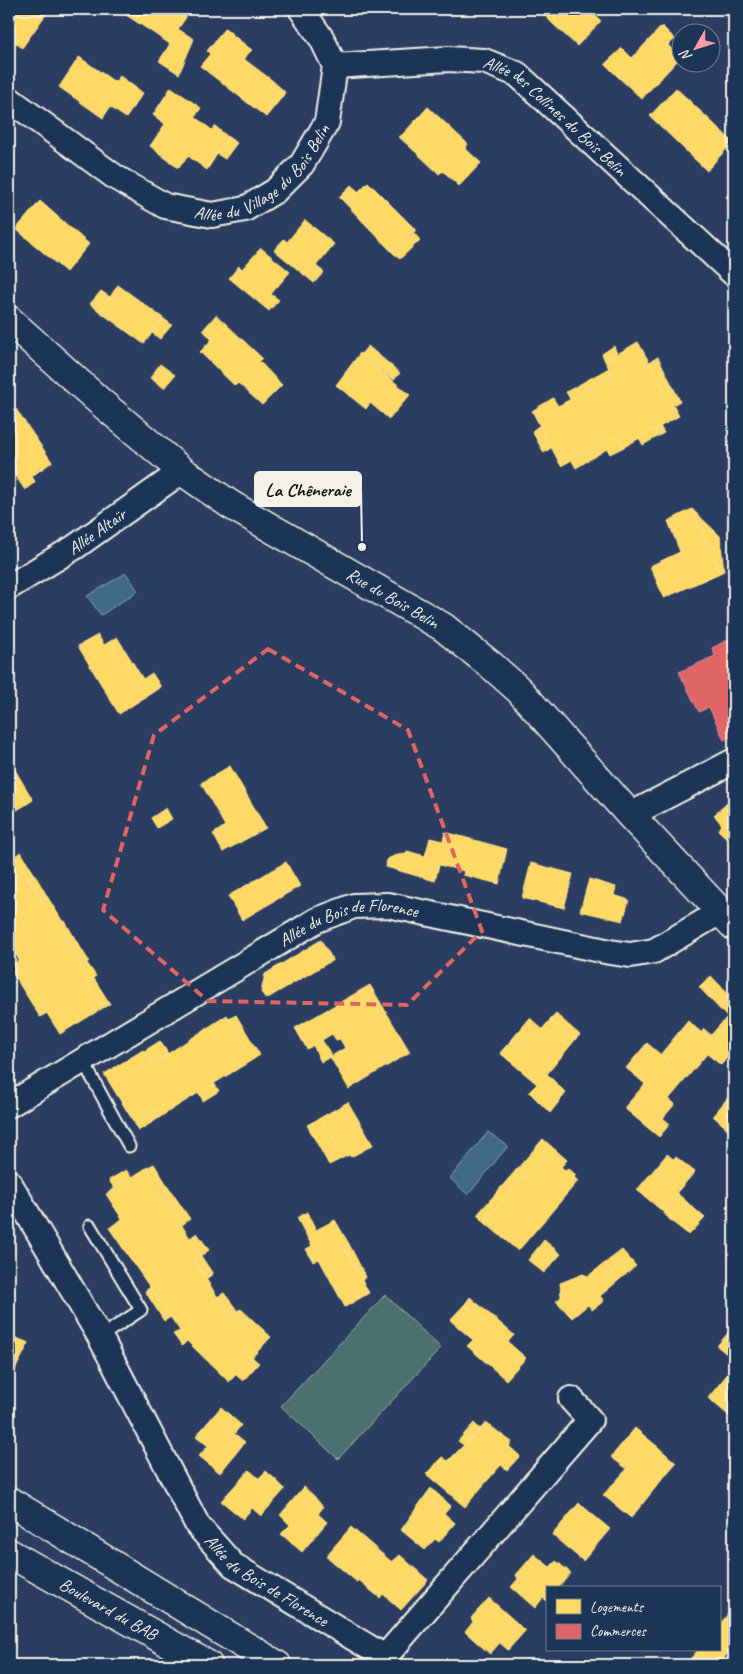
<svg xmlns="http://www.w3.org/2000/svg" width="743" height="1674" viewBox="0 0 743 1674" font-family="Caveat,sans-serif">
<rect width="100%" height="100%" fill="#2b3e61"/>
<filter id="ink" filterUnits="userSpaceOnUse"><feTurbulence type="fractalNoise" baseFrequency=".02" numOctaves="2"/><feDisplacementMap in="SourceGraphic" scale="10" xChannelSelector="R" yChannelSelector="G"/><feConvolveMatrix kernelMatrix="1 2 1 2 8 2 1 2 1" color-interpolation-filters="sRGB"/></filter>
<g filter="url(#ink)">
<!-- green -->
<path fill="#4d6f70" stroke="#a0b0ac" d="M 385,1295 L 441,1348 L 338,1459 L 281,1406 Z"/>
<!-- water -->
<path fill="#416b87" stroke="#89a1ae" d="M 126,573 L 138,591 L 101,615 L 87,596 Z
M 488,1132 L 508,1146 L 468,1195 L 450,1178 Z"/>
<!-- homes -->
<path fill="#ffd966" stroke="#fce08d" d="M 9,9 L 32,9 L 44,17 L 22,48 L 9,38 Z
M 32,9 L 41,9 L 47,13 L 44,17 Z
M 117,9 L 176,9 L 174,12 L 185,19 L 178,29 L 194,39 L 179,74 L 159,61 L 170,44 Z
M 176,9 L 187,15 L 185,19 L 174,12 Z
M 537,9 L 588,9 L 601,21 L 577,46 L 553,24 L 556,21 L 547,11 L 543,14 Z
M 547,11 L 556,21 L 553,24 L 543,14 Z
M 662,26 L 675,39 L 668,45 L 680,58 L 646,94 L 621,70 L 616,75 L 605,64 L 622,48 L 632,58 Z
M 225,28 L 239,40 L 232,50 L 273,81 L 270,86 L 283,96 L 266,117 L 200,66 L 210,54 L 207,51 Z
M 239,40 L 252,50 L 243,59 L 232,50 Z
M 79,57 L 115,82 L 120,76 L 143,93 L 126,118 L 110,107 L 103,118 L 59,87 Z
M 621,70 L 646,94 L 642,99 L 616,75 Z
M 273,81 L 285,92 L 283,96 L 270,86 Z
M 171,87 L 201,108 L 195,117 L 212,130 L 215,126 L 228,137 L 207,170 L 188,156 L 178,168 L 150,146 L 165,124 L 153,115 Z
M 676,88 L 733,142 L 710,167 L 687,145 L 684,149 L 650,116 Z
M 428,107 L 468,144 L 465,148 L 481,163 L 459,186 L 443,171 L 439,174 L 421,157 L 425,153 L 403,134 Z
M 403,134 L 425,153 L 421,157 L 399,137 Z
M 228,137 L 237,143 L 225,159 L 217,154 Z
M 687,145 L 710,167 L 707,171 L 684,149 Z
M 368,182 L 416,230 L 392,252 L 346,204 Z
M 351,185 L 359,192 L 346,204 L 339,197 Z
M 732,189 L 734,191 L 734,204 L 726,197 Z
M 40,201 L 89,244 L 66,272 L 16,229 Z
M 305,220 L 334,244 L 316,266 L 324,272 L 314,283 L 274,250 L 284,239 L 287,242 Z
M 414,233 L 420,240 L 400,259 L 392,252 Z
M 261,248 L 290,272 L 271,294 L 279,300 L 269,311 L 229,278 L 239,266 L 242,269 Z
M 118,285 L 163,318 L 144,344 L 100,312 Z
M 101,291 L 110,297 L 100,312 L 90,304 Z
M 216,315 L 226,324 L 212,340 L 203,330 Z
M 163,318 L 172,325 L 160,339 L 152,333 Z
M 226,324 L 262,358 L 259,361 L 282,385 L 262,405 L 238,383 L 235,386 L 200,352 Z
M 638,342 L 679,416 L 624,447 L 617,435 L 561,466 L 532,411 L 553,398 L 558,406 L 613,376 L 605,361 Z
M 368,346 L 400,373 L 394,380 L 361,354 Z
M 614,346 L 617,354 L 605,361 L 602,354 Z
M 360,353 L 410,395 L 389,419 L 370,403 L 366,409 L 336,385 Z
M 658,357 L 680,401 L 673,405 L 649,362 Z
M 160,364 L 175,375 L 164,388 L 150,378 Z
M 609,368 L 613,376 L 570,399 L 566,392 Z
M 16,409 L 52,462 L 32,476 L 35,482 L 25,490 L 9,466 L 9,413 Z
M 540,425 L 551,448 L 544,453 L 532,431 Z
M 660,426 L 664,433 L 643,445 L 639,438 Z
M 617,435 L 624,447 L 610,454 L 607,449 L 576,468 L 572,461 Z
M 692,509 L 720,536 L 724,571 L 720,573 Z
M 692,509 L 720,573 L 664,598 L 650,566 L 680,552 L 668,521 Z
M 98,635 L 104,645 L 117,637 L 143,679 L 152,673 L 161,687 L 119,714 L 78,646 Z
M 9,759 L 18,775 L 12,780 L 9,774 Z
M 230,766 L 266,828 L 223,852 L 213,834 L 225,826 L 201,783 Z
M 9,774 L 27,804 L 9,815 Z
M 18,775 L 33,800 L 27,804 L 12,780 Z
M 734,797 L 734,842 L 733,844 L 718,830 L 722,825 L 714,815 Z
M 166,808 L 172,819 L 157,828 L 151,818 Z
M 445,832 L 507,849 L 499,884 L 463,875 L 464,871 L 439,865 L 435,881 L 386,867 L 387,859 L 402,853 L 406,854 L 407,851 L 425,856 L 430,838 L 443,841 Z
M 21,852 L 35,875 L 28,879 L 15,856 Z
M 15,856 L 42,900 L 47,896 L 63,922 L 57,927 L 81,967 L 87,963 L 96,976 L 87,982 L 103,1008 L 60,1034 L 15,963 L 19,960 L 9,944 L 17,937 L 10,926 L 9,927 L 9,860 Z
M 286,862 L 300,886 L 242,920 L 228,896 Z
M 531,863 L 573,874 L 564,908 L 522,898 Z
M 35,875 L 47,896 L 42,900 L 28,879 Z
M 589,879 L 616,887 L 614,895 L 629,900 L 623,921 L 580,911 Z
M 65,921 L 77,942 L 69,946 L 57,927 Z
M 10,926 L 17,937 L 9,944 L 9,927 Z
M 321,940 L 333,960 L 266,999 L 261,992 L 265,974 Z
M 77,942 L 89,961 L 81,967 L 69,946 Z
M 15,963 L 27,982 L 20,985 L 9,967 Z
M 711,976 L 731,997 L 722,1005 L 702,984 Z
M 93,977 L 110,1004 L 103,1008 L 87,982 Z
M 27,982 L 47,1013 L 40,1017 L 20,985 Z
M 702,984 L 733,1017 L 712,1041 L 701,1033 L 704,1029 L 711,1035 L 727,1017 L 699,987 Z
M 370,985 L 410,1052 L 349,1089 L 330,1057 L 345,1048 L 340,1039 L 336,1040 L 332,1034 L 307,1049 L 295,1028 Z
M 731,997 L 734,1000 L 734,1050 L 721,1065 L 707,1054 L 669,1099 L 675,1104 L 663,1118 L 670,1124 L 659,1137 L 624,1108 L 645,1084 L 626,1068 L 647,1043 L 668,1061 L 696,1028 L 712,1041 L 733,1017 L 722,1005 Z
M 556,1014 L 580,1035 L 575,1040 L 550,1020 Z
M 227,1015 L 254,1059 L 174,1108 L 169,1102 L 135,1124 L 104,1074 L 143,1050 L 152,1064 Z
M 236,1015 L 260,1055 L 254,1059 L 229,1019 Z
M 530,1018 L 542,1029 L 525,1049 L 513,1038 Z
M 550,1020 L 575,1040 L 547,1074 L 566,1093 L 550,1113 L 529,1092 L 537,1084 L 500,1053 L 513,1038 L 525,1049 Z
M 688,1021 L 696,1028 L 668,1061 L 660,1055 Z
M 322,1040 L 332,1056 L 321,1062 L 313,1045 Z
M 160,1041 L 169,1055 L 152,1064 L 144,1051 Z
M 214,1083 L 219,1091 L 203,1101 L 199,1093 Z
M 730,1095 L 734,1099 L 734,1129 L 731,1132 L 713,1116 Z
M 169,1102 L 174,1108 L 153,1122 L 149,1115 Z
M 348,1102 L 373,1145 L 351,1157 L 338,1146 L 320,1118 Z
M 149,1115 L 153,1122 L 138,1131 L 135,1124 Z
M 320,1118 L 338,1146 L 349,1155 L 329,1165 L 307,1125 Z
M 543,1139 L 567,1160 L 561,1167 L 548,1154 L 527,1178 L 524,1176 L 484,1222 L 477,1215 Z
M 548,1154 L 561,1167 L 565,1170 L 568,1168 L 576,1175 L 574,1177 L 578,1181 L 518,1251 L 484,1222 L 524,1176 L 527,1178 Z
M 667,1154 L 673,1159 L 676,1157 L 695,1172 L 661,1210 L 637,1190 Z
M 154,1164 L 169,1188 L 162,1192 L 146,1168 Z
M 146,1168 L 201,1256 L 194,1260 L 229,1315 L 241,1309 L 271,1337 L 229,1382 L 187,1341 L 109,1228 L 122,1219 L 106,1194 Z
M 126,1170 L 132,1177 L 114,1188 L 109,1180 Z
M 169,1188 L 190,1219 L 182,1225 L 162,1192 Z
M 677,1193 L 688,1203 L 671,1221 L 661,1210 Z
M 688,1203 L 705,1218 L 689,1235 L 671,1221 Z
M 307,1212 L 316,1230 L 335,1220 L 349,1244 L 344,1247 L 369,1293 L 345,1307 L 319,1259 L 313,1262 L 306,1249 L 312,1246 L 297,1218 Z
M 197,1233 L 209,1250 L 201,1256 L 190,1238 Z
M 544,1240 L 561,1254 L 544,1273 L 528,1260 Z
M 349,1244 L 366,1277 L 362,1280 L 344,1247 Z
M 622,1250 L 636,1266 L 619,1280 L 605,1263 Z
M 201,1256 L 213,1274 L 206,1279 L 194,1260 Z
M 605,1263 L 619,1280 L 600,1296 L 604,1301 L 592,1310 L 588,1305 L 572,1318 L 556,1301 Z
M 583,1274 L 588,1276 L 561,1297 L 560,1283 Z
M 151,1287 L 171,1317 L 164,1321 L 145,1291 Z
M 224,1293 L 237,1310 L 229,1315 L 217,1297 Z
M 470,1297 L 492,1316 L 486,1323 L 465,1304 Z
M 465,1304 L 486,1323 L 492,1316 L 514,1335 L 508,1342 L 526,1358 L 506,1380 L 467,1346 L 473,1340 L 450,1320 Z
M 734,1326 L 734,1360 L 717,1346 Z
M 180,1331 L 187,1341 L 182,1346 L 173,1334 Z
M 9,1335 L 29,1343 L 21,1358 L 9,1353 Z
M 9,1353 L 21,1358 L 9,1382 Z
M 252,1357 L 259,1363 L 243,1381 L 236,1375 Z
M 734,1366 L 734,1375 L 721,1391 L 734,1403 L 734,1420 L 708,1398 Z
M 734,1375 L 734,1403 L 721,1391 Z
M 221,1407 L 231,1416 L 224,1425 L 245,1442 L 220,1473 L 199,1456 L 208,1446 L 196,1436 Z
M 231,1416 L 241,1425 L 235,1433 L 224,1425 Z
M 474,1423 L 480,1429 L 465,1446 L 458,1441 Z
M 487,1423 L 502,1435 L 499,1438 L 483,1426 Z
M 483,1426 L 499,1438 L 502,1435 L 512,1442 L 509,1446 L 520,1456 L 507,1470 L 496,1461 L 476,1485 L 481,1488 L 465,1507 L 426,1474 L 442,1457 L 448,1461 Z
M 635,1428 L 658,1447 L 651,1456 L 669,1471 L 631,1518 L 603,1495 L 627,1469 L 611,1457 Z
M 658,1447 L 676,1463 L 669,1471 L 651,1456 Z
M 496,1461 L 501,1465 L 481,1488 L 476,1485 Z
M 249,1470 L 269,1487 L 276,1480 L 285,1489 L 261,1516 L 252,1508 L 243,1519 L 221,1501 Z
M 266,1471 L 276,1480 L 269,1487 L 259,1478 Z
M 304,1487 L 314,1496 L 307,1504 L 327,1522 L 302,1552 L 281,1534 L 290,1525 L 280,1515 Z
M 431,1488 L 451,1506 L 445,1513 L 425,1496 Z
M 314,1496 L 323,1507 L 318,1514 L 307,1504 Z
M 425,1496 L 455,1523 L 439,1542 L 435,1539 L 425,1550 L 401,1530 Z
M 579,1503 L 610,1529 L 583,1561 L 552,1535 Z
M 351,1527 L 381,1553 L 357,1582 L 326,1556 Z
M 381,1553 L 392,1562 L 400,1555 L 420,1573 L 393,1603 L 375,1587 L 370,1590 L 359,1580 Z
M 534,1554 L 550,1567 L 556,1561 L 571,1573 L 558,1588 L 547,1588 L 547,1601 L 543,1598 L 535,1608 L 511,1587 L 518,1579 L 516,1575 Z
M 420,1573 L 428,1580 L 401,1610 L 393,1603 Z
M 375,1587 L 383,1594 L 380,1598 L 370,1590 Z
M 489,1598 L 517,1623 L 490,1654 L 465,1632 L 473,1622 L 471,1618 Z
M 734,1607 L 734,1646 L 718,1665 L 685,1665 L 698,1650 L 719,1650 L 719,1625 Z
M 517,1623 L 525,1631 L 508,1650 L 500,1643 Z"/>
<!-- shops -->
<path fill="#e06666" stroke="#e6908d" d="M 731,638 L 734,645 L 734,735 L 724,740 L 709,707 L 699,712 L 679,672 L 715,656 L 712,648 Z"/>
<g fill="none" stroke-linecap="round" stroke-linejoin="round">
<defs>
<path id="service" d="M 83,1061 L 129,1146
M 90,1226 L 141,1310 L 100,1337"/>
<g id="minor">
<path id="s1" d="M 335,66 L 448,59 L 484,61 L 517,74 L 734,274"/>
<path id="s2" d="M 9,99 L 115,177 L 165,206 L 212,215 L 245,209 L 275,191 L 302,164 L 327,122 L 335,66 L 322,39 L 301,9"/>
<path id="s3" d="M 9,587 L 75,547 L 182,471"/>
<path d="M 630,815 L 734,761"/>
<path id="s4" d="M 9,1105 L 317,920 L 354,906 L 388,905 L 610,952 L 630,955 L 654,951 L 720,912"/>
<path id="s5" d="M 9,1182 L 100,1337 L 198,1526 L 233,1565 L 385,1657 L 590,1420 L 571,1399"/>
</g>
<g id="tertiary">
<path id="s6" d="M 9,320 L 98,400 L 182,471 L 231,505 L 443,627 L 492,666 L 519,690 L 630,815 L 734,926"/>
</g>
<g id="primary">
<path d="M 9,1501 L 277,1665"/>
<path id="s7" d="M 9,1553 L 208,1665"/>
</g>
</defs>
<!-- service casing -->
<use href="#service" stroke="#f4f1e8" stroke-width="15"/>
<!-- minor casing -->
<use href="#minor" stroke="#f4f1e8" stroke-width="28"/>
<!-- tertiary casing -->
<use href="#tertiary" stroke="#f4f1e8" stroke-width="31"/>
<!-- primary casing -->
<use href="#primary" stroke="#f4f1e8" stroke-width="31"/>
<!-- service -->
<use href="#service" stroke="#1d3557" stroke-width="11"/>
<!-- minor -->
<use href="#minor" stroke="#1d3557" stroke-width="24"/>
<!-- tertiary -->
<use href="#tertiary" stroke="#1d3557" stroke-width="28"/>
<!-- primary -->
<use href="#primary" stroke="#1d3557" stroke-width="28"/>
</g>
</g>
<!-- marked area -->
<path fill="none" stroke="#df6462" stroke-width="4" stroke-dasharray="10 6" stroke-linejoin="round" d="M 268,649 L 408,730 L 482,931 L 407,1005 L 208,1001 L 103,910 L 154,735 Z"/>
<g text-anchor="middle" stroke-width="5" stroke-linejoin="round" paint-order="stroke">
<!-- street labels -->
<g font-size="18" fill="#f4f1e8" stroke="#1d3557">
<text dy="6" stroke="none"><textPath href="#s1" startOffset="240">Allée des Collines du Bois Belin</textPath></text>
<text dy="6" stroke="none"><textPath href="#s2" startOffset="304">Allée du Village du Bois Belin</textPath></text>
<text dy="6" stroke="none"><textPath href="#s3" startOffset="104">Allée Altaïr</textPath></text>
<text dy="6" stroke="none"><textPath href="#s6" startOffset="476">Rue du Bois Belin</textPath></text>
<text dy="6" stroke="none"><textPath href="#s4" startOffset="390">Allée du Bois de Florence</textPath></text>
<text dy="6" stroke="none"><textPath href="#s5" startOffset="481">Allée du Bois de Florence</textPath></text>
<text dy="6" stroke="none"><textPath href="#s7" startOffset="114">Boulevard du BAB</textPath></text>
</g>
</g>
<!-- callouts -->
<path fill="none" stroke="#f4f1e8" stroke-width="2" d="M362 547L361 489"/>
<circle fill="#f4f1e8" stroke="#1d3557" stroke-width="2" cx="362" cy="547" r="5"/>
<rect fill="#f4f1e8" stroke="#f4f1e8" stroke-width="2" x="255" y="472" width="106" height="34" rx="5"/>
<g font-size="19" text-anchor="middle" font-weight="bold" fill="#111">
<text x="308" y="496">La Chêneraie</text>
</g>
<!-- margin -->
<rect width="743" height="1674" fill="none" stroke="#1d3557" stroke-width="30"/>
<rect x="15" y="15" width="713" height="1644" fill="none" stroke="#f4f1e8" stroke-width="2" filter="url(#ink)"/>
<!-- legend -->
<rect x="546" y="1586" width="175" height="65" fill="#1d3557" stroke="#738091"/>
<rect x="556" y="1599" width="25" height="15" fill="#ffd966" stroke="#738091"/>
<text x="590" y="1612" font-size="15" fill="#f4f1e8">Logements</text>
<rect x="556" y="1624" width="25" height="15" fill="#e06666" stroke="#738091"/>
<text x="590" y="1636" font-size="15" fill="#f4f1e8">Commerces</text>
<!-- north arrow -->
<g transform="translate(696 48) rotate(231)"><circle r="24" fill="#1d3557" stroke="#738091"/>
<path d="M0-4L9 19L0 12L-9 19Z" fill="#ff9aa2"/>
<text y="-8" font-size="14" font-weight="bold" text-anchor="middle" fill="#f4f1e8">N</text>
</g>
</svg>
